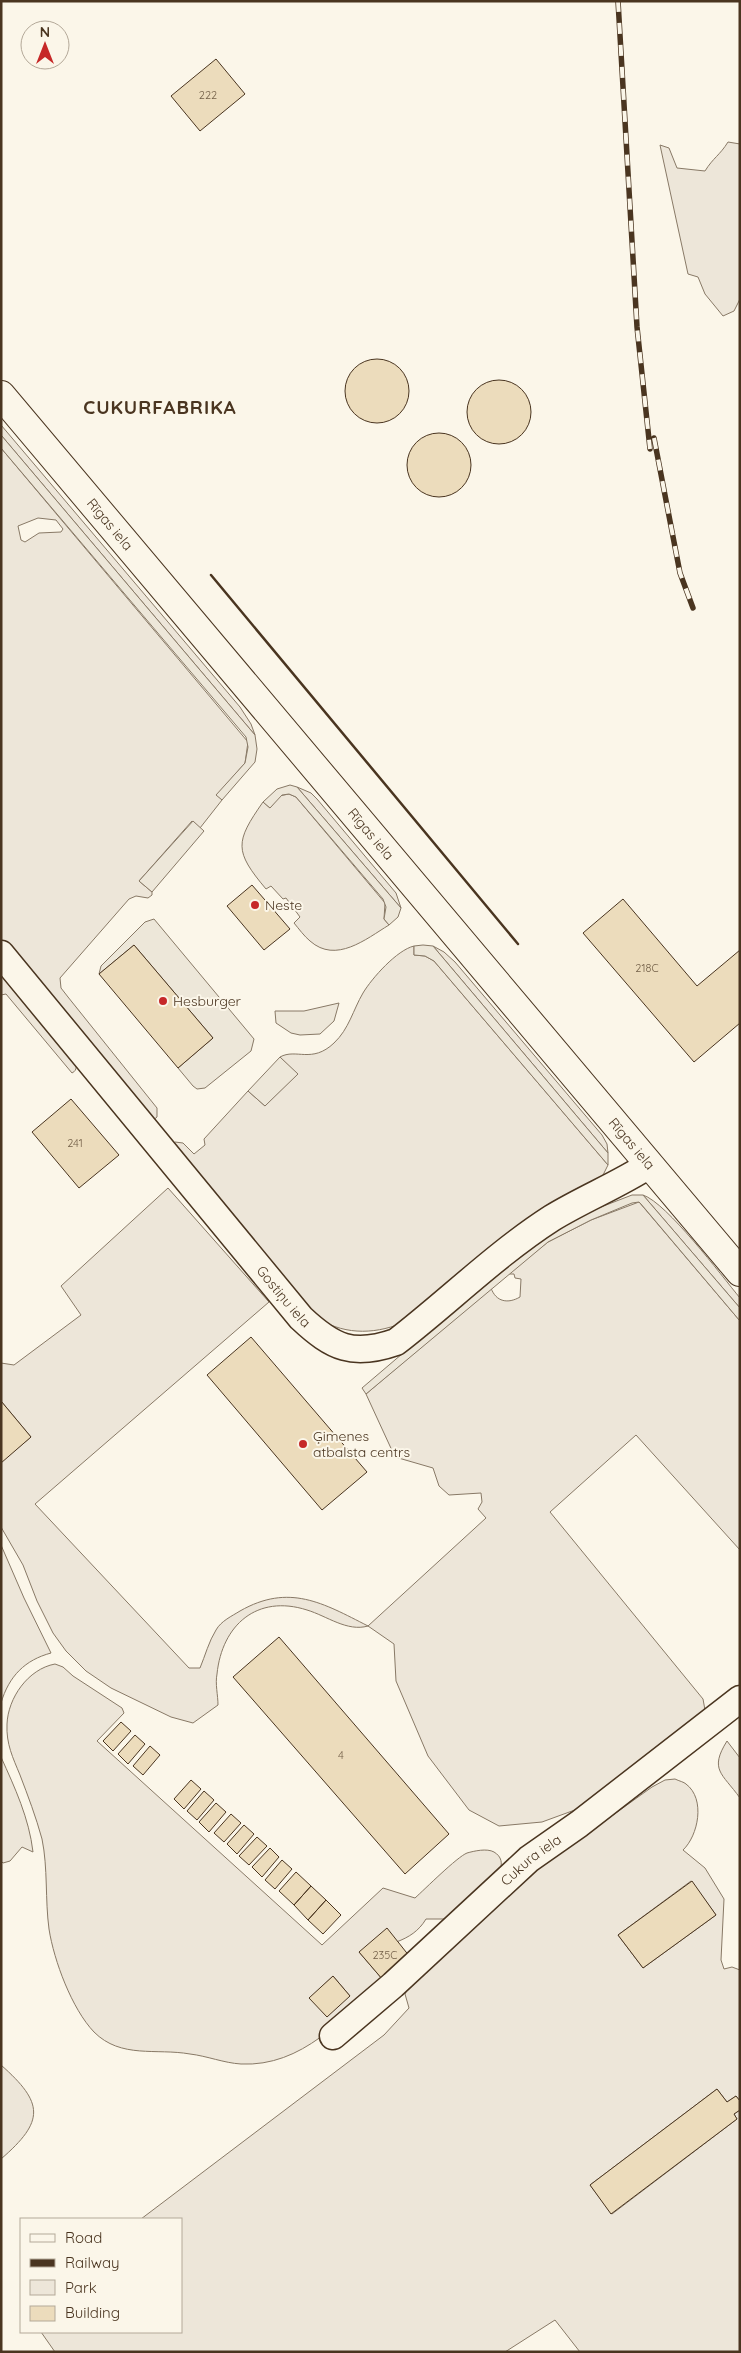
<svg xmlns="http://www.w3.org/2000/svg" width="741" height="2353" viewBox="0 0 741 2353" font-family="Quicksand,sans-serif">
<rect width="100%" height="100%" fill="#fbf6e9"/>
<!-- green -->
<path fill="#ede6d9" stroke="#887966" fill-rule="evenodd" d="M 728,142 L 740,144 L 740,299 L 734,311 L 723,316 L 705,294 L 698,277 L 688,274 L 660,145 L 669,148 L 677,168 L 705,171 C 713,158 720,155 728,142 Z
M 1,425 L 240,707 L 251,724 L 255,735 L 1,435 Z
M 1,448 L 248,742 L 245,763 L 217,795 L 222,800 L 200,828 L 192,821 L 139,881 L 152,892 L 152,895 L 148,898 L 136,896 L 129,899 L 60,978 L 61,988 L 68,997 L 157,1108 L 157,1117 L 151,1122 L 1,945 ZM 38,518 L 56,520 L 63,529 L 61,532 L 39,533 L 25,542 L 21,540 L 18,526 Z
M 297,787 L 311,793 L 317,799 L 396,893 L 401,908 Z
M 289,794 L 296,797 L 385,903 L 384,919 L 389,925 C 366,939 336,964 310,941 C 304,936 299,929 294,923 L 300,917 L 286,898 L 283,899 L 271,886 L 266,889 C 234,851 235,842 263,802 L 270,808 L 279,796 Z
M 414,946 L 414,955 L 425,956 L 434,961 L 608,1165 L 602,1177 L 407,1321 C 378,1334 347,1336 319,1319 L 172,1144 L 175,1142 L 183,1143 L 194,1154 L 205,1145 L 204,1139 L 248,1091 L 265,1106 L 297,1074 L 280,1057 C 296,1048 312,1064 334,1043 C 349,1029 353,1010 363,993 C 372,978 397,950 414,946 Z
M 433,946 L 444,952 L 455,962 L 602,1135 L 607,1144 L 608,1153 Z
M 1,964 L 75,1060 C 76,1065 78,1070 72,1073 L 6,994 L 1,995 Z
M 168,1188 L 269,1302 L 35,1504 L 189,1668 L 200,1668 C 205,1656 209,1641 216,1630 C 221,1621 232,1616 240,1611 C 289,1583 323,1603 368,1626 L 486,1518 L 478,1509 L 482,1502 L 481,1493 L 449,1495 L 439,1486 L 433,1468 L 395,1457 L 366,1394 L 491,1288 C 496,1302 508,1304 520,1297 L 521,1279 L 515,1278 L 514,1274 L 507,1274 L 548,1242 L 591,1220 L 639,1202 L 740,1321 L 740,1550 L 636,1435 L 550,1512 L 703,1699 L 705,1710 L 583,1807 L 542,1822 L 499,1826 L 469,1810 L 428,1756 L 396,1681 L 394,1644 L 368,1626 C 347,1632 327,1616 307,1610 C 257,1594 222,1625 217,1674 C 215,1684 218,1695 218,1705 L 193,1723 L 171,1717 L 111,1688 L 86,1671 L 66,1651 L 53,1633 L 37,1601 L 23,1565 L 1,1527 L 1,1462 L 31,1437 L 1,1401 L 1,1363 L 14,1365 L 81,1315 L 61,1286 Z
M 643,1195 C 667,1203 721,1275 740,1298 L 740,1308 Z
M 1,1545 L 24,1598 L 51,1653 C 25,1660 9,1676 1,1703 Z
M 55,1664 L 63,1667 L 73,1676 L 122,1708 L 124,1713 L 97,1741 L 322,1945 L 383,1888 L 415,1898 C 425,1889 457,1857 467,1853 C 474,1851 487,1848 494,1852 C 521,1868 465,1909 454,1919 L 426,1919 C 412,1943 384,1945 359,1952 L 383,1980 C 344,2018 302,2067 241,2064 C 224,2063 207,2056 190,2054 C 156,2048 121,2059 94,2032 C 72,2009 54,1961 49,1929 C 45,1900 48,1868 42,1839 C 36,1817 28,1796 20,1775 C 13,1758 6,1744 7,1724 C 8,1698 28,1669 55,1664 ZM 333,1976 L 350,1996 L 310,1998 Z
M 727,1741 L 740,1758 L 740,1798 C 722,1773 709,1770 727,1741 Z
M 1,1757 C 15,1788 29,1818 33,1852 L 22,1847 L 10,1861 L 3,1863 L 1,1861 Z
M 675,1779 C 679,1781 684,1782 686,1784 C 706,1799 698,1836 683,1850 L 705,1868 L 724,1899 L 721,1960 L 724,1969 L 732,1967 L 740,1970 L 740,2101 L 736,2096 L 727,2102 L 717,2089 L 590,2185 L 612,2214 L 737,2119 L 734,2114 L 740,2110 L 740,2352 L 580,2352 L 555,2320 L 505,2352 L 55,2352 L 41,2332 L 181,2332 L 181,2219 L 141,2219 L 384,2035 L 409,2008 L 405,1994 L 413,1977 L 489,1904 L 652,1787 L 665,1780 ZM 691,1881 L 716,1915 L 643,1968 L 618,1935 Z
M 1,2065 C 44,2103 45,2121 1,2159 Z"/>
<!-- parking -->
<path fill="#ede7d9" stroke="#887966" d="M 1,435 L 255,735 L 257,749 L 255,762 L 222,800 L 216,795 L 245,763 L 248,747 L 246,737 L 1,448 Z
M 290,785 L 297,787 L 401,908 L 398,917 L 389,925 L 384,919 L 386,907 L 383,899 L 296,797 L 289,794 L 282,795 L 270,808 L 263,802 L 277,789 Z
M 193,821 L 204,831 L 152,892 L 139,881 Z
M 154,919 L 254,1039 L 251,1051 L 205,1088 L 197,1089 L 193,1086 L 178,1068 L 213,1038 L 134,945 L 99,974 L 101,966 L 145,922 Z
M 423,945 L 433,946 L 608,1153 L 608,1165 L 434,961 L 425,956 L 414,955 L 414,946 Z
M 339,1003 L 334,1021 L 320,1034 L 300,1035 L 291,1033 L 276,1023 L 275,1011 L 304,1011 Z
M 280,1057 L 298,1074 L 265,1106 L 248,1091 Z
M 632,1195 L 643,1195 L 740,1308 L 740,1321 L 641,1204 L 639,1202 L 632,1203 L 591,1220 L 548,1242 L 366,1394 L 362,1388 L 530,1245 L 588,1212 Z"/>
<!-- building -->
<path fill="#ecdcbc" stroke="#4a3520" d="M 216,59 L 245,94 L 200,131 L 171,96 Z
M345 391a32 32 0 1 1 64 0a32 32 0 1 1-64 0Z
M467 412a32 32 0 1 1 64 0a32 32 0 1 1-64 0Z
M407 465a32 32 0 1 1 64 0a32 32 0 1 1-64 0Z
M 252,885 L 290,929 L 264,950 L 227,906 Z
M 623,899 L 697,986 L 740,950 L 740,1023 L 694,1062 L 583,933 Z
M 134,945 L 213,1038 L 178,1068 L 99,974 Z
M 71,1099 L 119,1155 L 79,1188 L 32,1132 Z
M 251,1337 L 367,1472 L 322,1510 L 207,1375 Z
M 1,1401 L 31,1437 L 1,1463 Z
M 279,1637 L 449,1834 L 405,1874 L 233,1677 Z
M 121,1722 L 131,1731 L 113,1751 L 103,1741 Z
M 135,1735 L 145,1744 L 128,1764 L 118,1754 Z
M 150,1746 L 160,1755 L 143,1775 L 133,1766 Z
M 191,1780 L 201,1789 L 184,1809 L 174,1799 Z
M 204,1791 L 214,1800 L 197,1820 L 187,1811 Z
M 216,1803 L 226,1812 L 209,1832 L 199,1822 Z
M 231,1814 L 241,1823 L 224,1842 L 214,1833 Z
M 244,1825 L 254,1834 L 237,1854 L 227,1844 Z
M 257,1837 L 267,1846 L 249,1865 L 239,1856 Z
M 270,1848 L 279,1857 L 262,1877 L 252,1867 Z
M 282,1860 L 292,1869 L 275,1889 L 265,1880 Z
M 296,1872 L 311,1886 L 294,1905 L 279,1891 Z
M 692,1881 L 716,1915 L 643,1968 L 618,1935 Z
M 311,1886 L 326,1900 L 308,1920 L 294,1905 Z
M 326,1900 L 341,1915 L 323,1934 L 308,1920 Z
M 387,1928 L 410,1957 L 383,1980 L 359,1952 Z
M 333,1976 L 350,1996 L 327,2017 L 309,1998 Z
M 717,2089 L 727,2102 L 736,2096 L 740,2101 L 740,2110 L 734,2114 L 737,2119 L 611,2214 L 590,2185 Z"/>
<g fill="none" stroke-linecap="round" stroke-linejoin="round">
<defs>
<g id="minor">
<path id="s1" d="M 1,954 L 301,1318 C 333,1348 353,1357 396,1342 C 448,1302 496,1254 552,1218 C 583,1199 618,1185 649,1165"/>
<path id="s2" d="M 333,2036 L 393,1985 L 529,1859 L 579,1824 L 740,1699"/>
</g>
<g id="trunk">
<path id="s3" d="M 1,395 L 740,1272"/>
</g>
</defs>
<!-- minor casing -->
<use href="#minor" stroke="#4a3520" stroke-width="29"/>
<!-- trunk casing -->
<use href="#trunk" stroke="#4a3520" stroke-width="30"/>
<!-- minor -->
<use href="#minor" stroke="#fbf6e9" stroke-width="26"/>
<!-- trunk -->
<use href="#trunk" stroke="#fbf6e9" stroke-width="28"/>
<defs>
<path id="rail" d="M 618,1 L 637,327 L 650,449
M 654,438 L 680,573 L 693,608"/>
</defs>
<!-- rail casing -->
<use href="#rail" stroke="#4a3520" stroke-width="5.5"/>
<!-- rail -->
<use href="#rail" stroke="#fbf6e9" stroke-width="4" stroke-dasharray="11" stroke-linecap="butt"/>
<!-- wall -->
<path stroke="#4a3520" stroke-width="2.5" d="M 211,575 L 518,944"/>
</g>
<!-- markers -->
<g fill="#c62828" stroke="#fbf6e9" stroke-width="2">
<circle cx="255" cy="905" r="5"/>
<circle cx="163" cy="1001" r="5"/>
<circle cx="303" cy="1444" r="5"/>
</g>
<g text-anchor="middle" stroke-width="4" stroke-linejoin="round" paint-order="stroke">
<!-- number labels -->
<g font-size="11" fill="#725f47">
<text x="208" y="99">222</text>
<text x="647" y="972">218C</text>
<text x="75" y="1147">241</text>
<text x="341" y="1759">4</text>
<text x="385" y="1959">235C</text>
</g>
<!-- street labels -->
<g font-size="14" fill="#4a3520" stroke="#fbf6e9">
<text dy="5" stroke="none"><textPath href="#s3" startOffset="169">Rīgas iela</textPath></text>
<text dy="5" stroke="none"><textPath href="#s3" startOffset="574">Rīgas iela</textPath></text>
<text dy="5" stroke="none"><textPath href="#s3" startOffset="979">Rīgas iela</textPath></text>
<text dy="5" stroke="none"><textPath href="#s1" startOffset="444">Gostiņu iela</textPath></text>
<text dy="5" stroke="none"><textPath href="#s2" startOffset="265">Cukura iela</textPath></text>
</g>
<!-- poi labels -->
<g font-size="14" fill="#4a3520" stroke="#fbf6e9" text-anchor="start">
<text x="265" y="910">Neste</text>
<text x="173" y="1006">Hesburger</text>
<text x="313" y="1441">Ģimenes<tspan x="313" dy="16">atbalsta centrs</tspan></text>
</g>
<!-- district labels -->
<g font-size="19" font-weight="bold" letter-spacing="1" fill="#4a3520" stroke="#fbf6e9">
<text x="160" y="414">CUKURFABRIKA</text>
</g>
</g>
<!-- border -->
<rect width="741" height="2353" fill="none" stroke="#4a3520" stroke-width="5"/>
<!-- legend -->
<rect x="20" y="2218" width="162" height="115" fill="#fbf6e9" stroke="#b4a999"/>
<rect x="30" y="2234" width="25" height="8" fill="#fbf6e9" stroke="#b4a999"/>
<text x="65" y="2243" font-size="15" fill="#4a3520">Road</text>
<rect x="30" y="2259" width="25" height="8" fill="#4a3520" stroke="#b4a999"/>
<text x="65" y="2268" font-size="15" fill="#4a3520">Railway</text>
<rect x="30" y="2280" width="25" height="15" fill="#ede6d9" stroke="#b4a999"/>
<text x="65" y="2293" font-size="15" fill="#4a3520">Park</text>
<rect x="30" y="2306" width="25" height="15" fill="#ecdcbc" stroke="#b4a999"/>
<text x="65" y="2318" font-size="15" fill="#4a3520">Building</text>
<!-- north arrow -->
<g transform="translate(45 45)"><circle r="24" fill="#fbf6e9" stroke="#b4a999"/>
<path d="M0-4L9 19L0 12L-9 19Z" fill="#c62828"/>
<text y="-8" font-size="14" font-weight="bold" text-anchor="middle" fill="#4a3520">N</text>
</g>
</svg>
